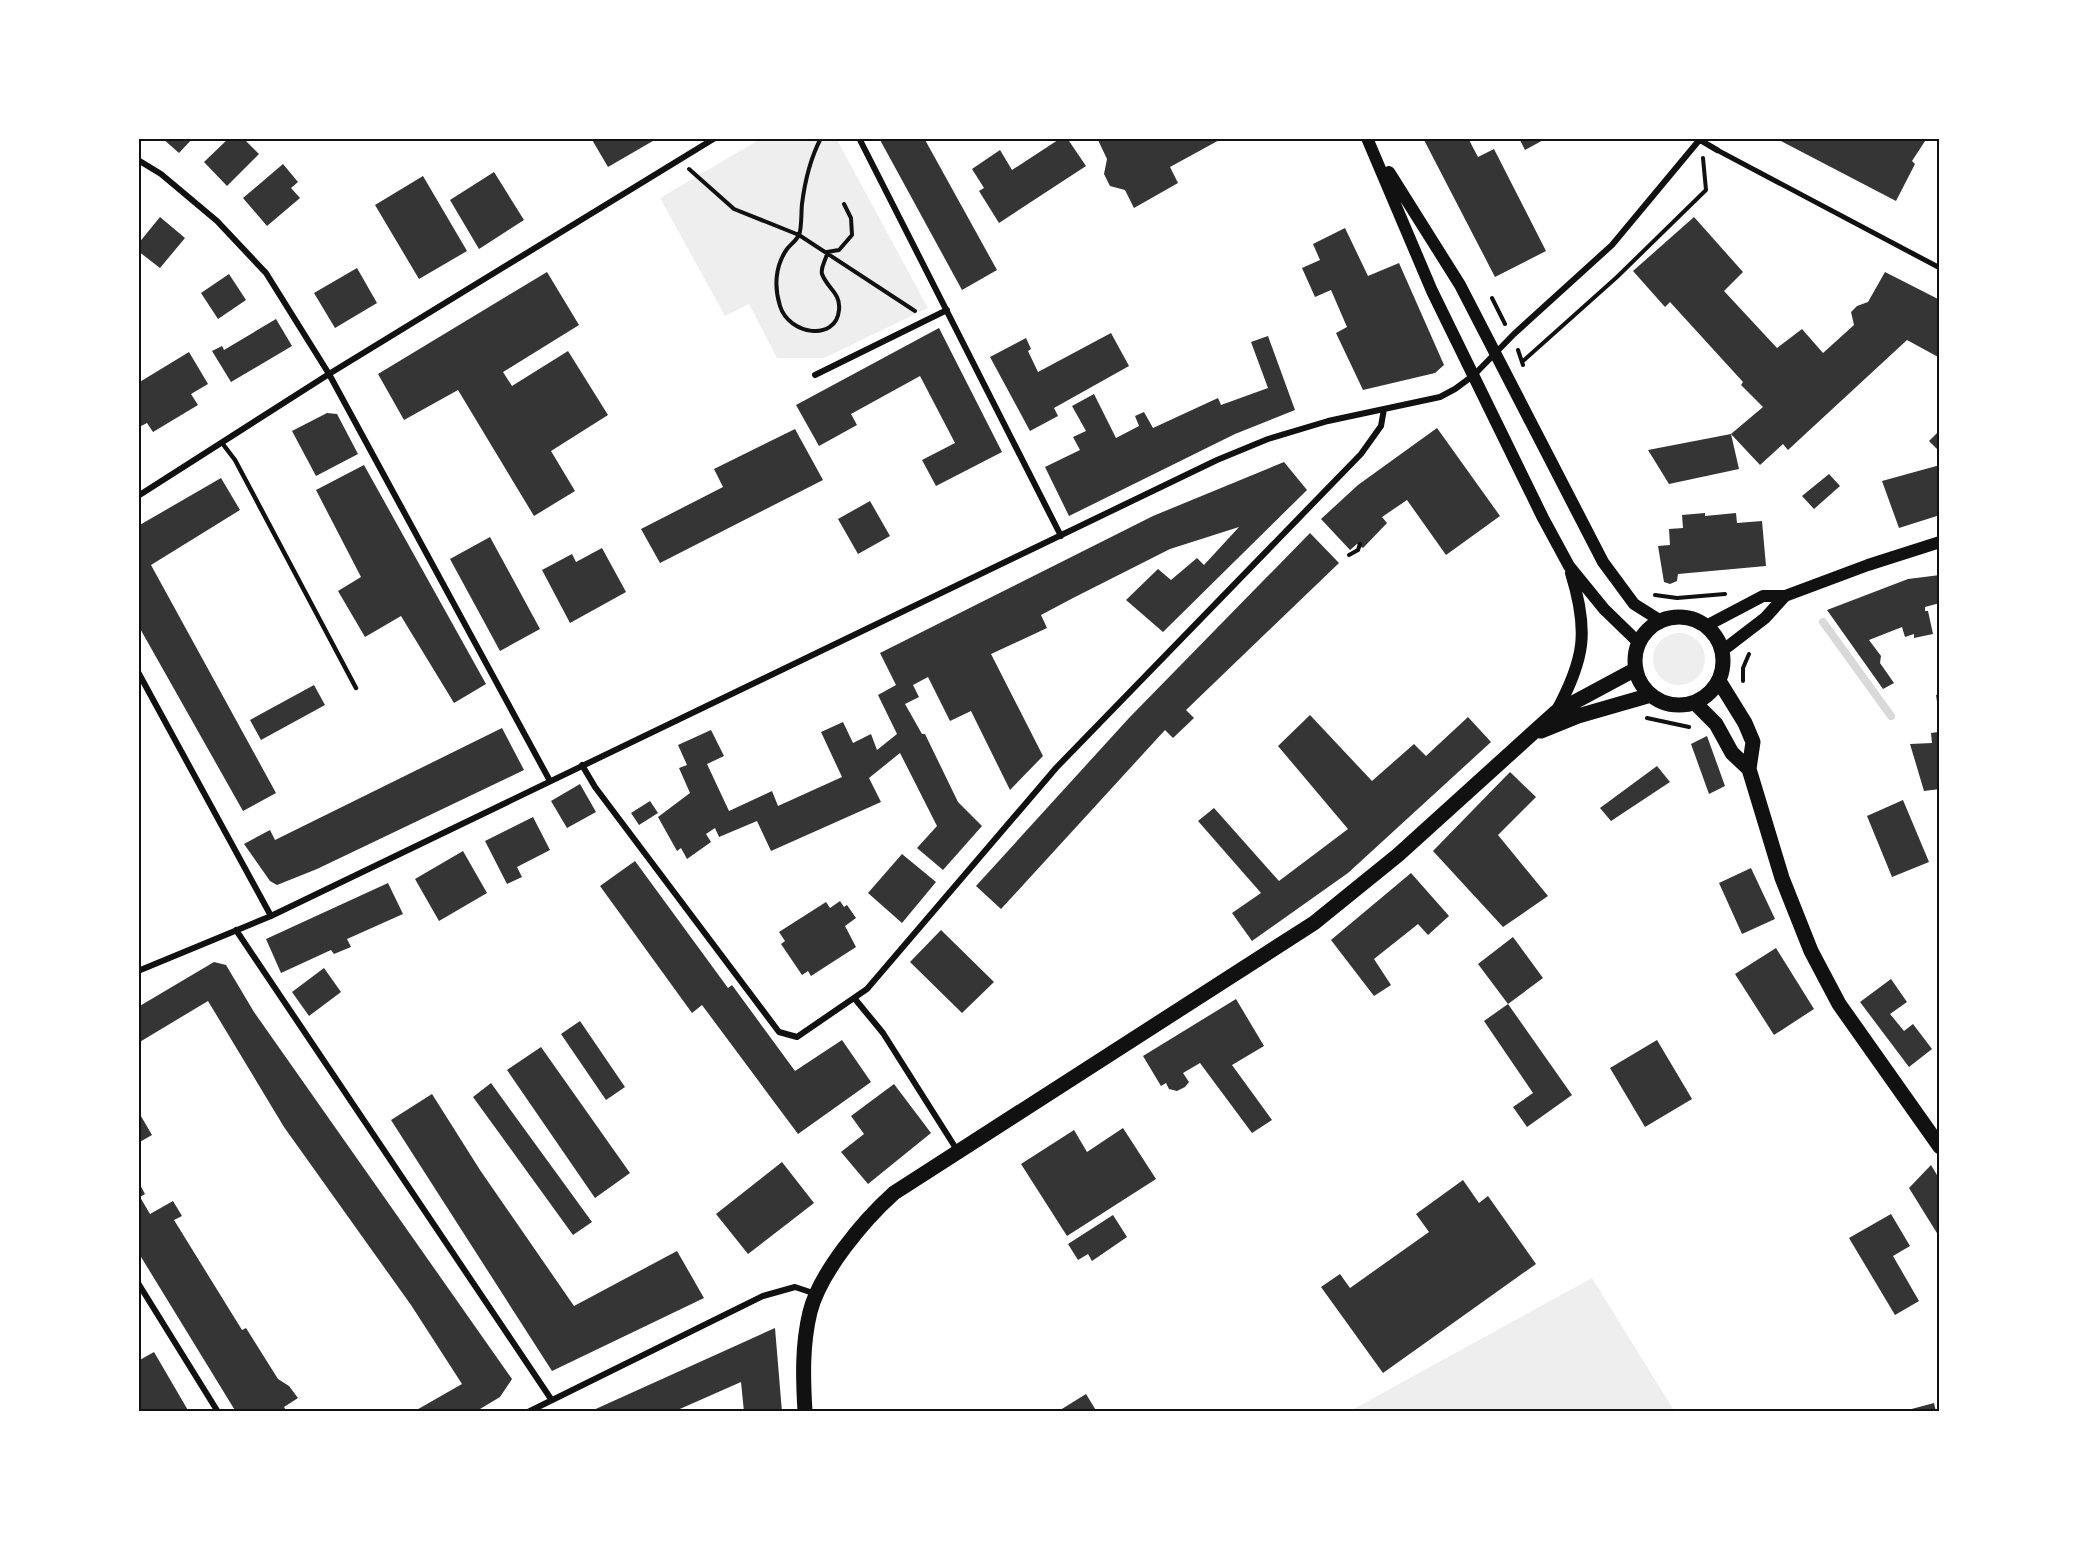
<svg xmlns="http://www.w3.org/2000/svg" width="2078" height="1550" viewBox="0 0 2078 1550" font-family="'Zilla Slab',serif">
<rect width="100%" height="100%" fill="#fff"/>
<!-- green -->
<path fill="#eee" d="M 762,138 L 836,138 L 928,308 L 824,358 L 777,358 L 749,304 L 725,316 L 660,198 Z
M1653 659a26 26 0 1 1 52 0a26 26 0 1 1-52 0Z
M 1592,1278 L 1675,1412 L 1348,1412 Z"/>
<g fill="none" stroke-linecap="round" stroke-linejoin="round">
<!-- stream -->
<path stroke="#d9d9d9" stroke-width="8" d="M 1823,622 L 1891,716"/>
</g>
<!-- building -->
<path fill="#353535" d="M 162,138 L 193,138 L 179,153 Z
M 229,138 L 248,138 L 246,141 L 259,154 L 227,186 L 204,162 Z
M 591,138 L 658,138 L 608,167 Z
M 879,138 L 924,138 L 997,270 L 962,290 Z
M 1061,138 L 1067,138 L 1086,166 L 999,223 L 979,191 L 984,188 L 972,169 L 1000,150 L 1012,170 Z
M 1102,138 L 1223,138 L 1170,167 L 1178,183 L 1134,208 L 1125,190 L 1110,186 L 1104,174 L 1107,159 L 1098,140 Z
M 1423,138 L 1468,138 L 1478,157 L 1494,149 L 1546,251 L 1495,277 Z
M 1519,138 L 1547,138 L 1525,150 Z
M 1775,138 L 1927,138 L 1912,161 L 1915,164 L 1896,201 Z
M 283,164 L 298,182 L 291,188 L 300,198 L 267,226 L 243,198 Z
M 494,172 L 524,220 L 479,249 L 450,200 Z
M 423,176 L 467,251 L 419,279 L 375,205 Z
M 160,217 L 185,238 L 160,268 L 138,251 L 138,244 Z
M 1694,217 L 1743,272 L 1724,291 L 1777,348 L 1802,329 L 1823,353 L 1854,325 L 1851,312 L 1857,306 L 1868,302 L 1885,272 L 1940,300 L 1940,358 L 1907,340 L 1788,450 L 1783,444 L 1760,465 L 1731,434 L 1763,407 L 1741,385 L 1743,382 L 1670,302 L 1665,307 L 1633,271 Z
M 1345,228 L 1368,276 L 1399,263 L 1444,365 L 1435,373 L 1363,390 L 1336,333 L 1347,327 L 1331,290 L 1315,297 L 1302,268 L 1320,260 L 1313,244 Z
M 357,268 L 377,303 L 335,328 L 314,293 Z
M 547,272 L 579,325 L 503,372 L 512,386 L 568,351 L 608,415 L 551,451 L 575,491 L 534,516 L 458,390 L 404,420 L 378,374 Z
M 229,274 L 246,300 L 218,319 L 201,293 Z
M 276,319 L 292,346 L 231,382 L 212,351 L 222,346 L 224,350 Z
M 939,328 L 1002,452 L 936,486 L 922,460 L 955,443 L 920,376 L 851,414 L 857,425 L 819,446 L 796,405 Z
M 1111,333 L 1129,366 L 1054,408 L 1058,416 L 1030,431 L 990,357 L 1026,338 L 1031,349 L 1028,351 L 1038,372 Z
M 1268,336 L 1295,410 L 1235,434 L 1069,516 L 1045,467 L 1080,450 L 1073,437 L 1086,431 L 1072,406 L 1094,394 L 1116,438 L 1139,426 L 1135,416 L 1144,412 L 1153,428 L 1218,398 L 1221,405 L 1268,388 L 1251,342 Z
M 189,352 L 208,384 L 191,394 L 198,405 L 153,432 L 147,423 L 141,426 L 138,421 L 138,383 Z
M 327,413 L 337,414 L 358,454 L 316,476 L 292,431 Z
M 1437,428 L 1500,516 L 1446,555 L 1407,500 L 1382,517 L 1387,523 L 1363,548 L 1357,544 L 1350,550 L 1321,519 L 1358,485 Z
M 795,429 L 823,480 L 660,563 L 641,529 L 723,487 L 714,469 Z
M 1940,430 L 1940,452 L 1929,441 Z
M 1731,434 L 1739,469 L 1669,484 L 1648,450 Z
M 1284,462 L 1307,490 L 1163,632 L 1126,600 L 1158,569 L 1171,580 L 1197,558 L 1204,565 L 1239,527 L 1170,549 L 1073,598 L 1041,615 L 1047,628 L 991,654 L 1043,756 L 1010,790 L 971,711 L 950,721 L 928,677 L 913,685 L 919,697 L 905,704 L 922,734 L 925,734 L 958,802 L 982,826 L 943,870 L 917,848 L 937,826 L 900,753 L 869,778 L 881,802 L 771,851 L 757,821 L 719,837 L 715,828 L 706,834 L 711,842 L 687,859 L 681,848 L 677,851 L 658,817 L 690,793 L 679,768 L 687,765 L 678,745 L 711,730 L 724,756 L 707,764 L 729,811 L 772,791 L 778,806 L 842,777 L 821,732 L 843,722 L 853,743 L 871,734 L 877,750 L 897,734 L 878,695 L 896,685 L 880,653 L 1153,516 Z
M 364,465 L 486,684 L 454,703 L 401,616 L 365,637 L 338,591 L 361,577 L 316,490 Z
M 1940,465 L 1940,515 L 1899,528 L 1882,481 Z
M 1829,474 L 1840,486 L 1814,509 L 1802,496 Z
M 221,478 L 240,510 L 151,565 L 276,793 L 243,811 L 138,625 L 138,526 Z
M 870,501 L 890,536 L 858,554 L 838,519 Z
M 1705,513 L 1705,516 L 1736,513 L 1737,523 L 1762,521 L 1766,566 L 1678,574 L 1677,581 L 1670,584 L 1664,582 L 1658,546 L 1670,545 L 1669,529 L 1683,528 L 1682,515 Z
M 1310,533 L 1339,563 L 1186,710 L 1194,718 L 1173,738 L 1165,730 L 1001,909 L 976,886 L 1129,718 Z
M 490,537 L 540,629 L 500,651 L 450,559 Z
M 602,548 L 626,592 L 570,623 L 542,570 L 572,554 L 576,562 Z
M 1940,575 L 1940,603 L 1925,607 L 1925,611 L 1928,611 L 1933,634 L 1914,638 L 1914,634 L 1905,637 L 1902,627 L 1869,640 L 1881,656 L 1880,663 L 1894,683 L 1883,689 L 1827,610 L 1908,579 Z
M 314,685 L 325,705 L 261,740 L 250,720 Z
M 1940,694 L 1940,715 L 1939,715 L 1936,695 Z
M 1310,715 L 1372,781 L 1414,744 L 1426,756 L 1468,717 L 1491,742 L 1348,873 L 1252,941 L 1232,913 L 1261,893 L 1198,821 L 1214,808 L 1279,881 L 1348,829 L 1278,746 Z
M 502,728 L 524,770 L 317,869 L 277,885 L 270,881 L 244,844 L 270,830 L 275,840 Z
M 1938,732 L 1940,789 L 1924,791 L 1910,744 L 1932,743 L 1931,733 Z
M 1707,736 L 1725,786 L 1709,794 L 1691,744 Z
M 1657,766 L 1670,782 L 1611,821 L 1600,808 Z
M 1510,772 L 1536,797 L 1498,835 L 1548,896 L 1503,927 L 1433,851 Z
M 580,784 L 596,812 L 567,828 L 551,801 Z
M 1903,800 L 1929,862 L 1892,877 L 1867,816 Z
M 650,801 L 658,813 L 639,825 L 631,813 Z
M 533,817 L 550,850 L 517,867 L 522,877 L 507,884 L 485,841 Z
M 463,851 L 487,893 L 439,921 L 415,879 Z
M 902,854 L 936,882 L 902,923 L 868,893 Z
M 635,861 L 728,988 L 732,985 L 795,1071 L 842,1040 L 871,1082 L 798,1134 L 702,1005 L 692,1013 L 600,886 Z
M 1751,868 L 1775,919 L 1742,934 L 1719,883 Z
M 1411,873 L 1449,916 L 1428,935 L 1418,924 L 1374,959 L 1391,985 L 1374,996 L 1331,940 Z
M 388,883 L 403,914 L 347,939 L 351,947 L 334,954 L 331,950 L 281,973 L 266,939 Z
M 840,901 L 844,907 L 847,905 L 856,918 L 845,926 L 856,947 L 811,976 L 808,971 L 802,975 L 781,944 L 785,941 L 779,932 L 826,902 L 830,908 Z
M 941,930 L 994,982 L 962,1013 L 910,962 Z
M 1513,937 L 1543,978 L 1508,1004 L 1478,964 Z
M 1776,948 L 1814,1009 L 1774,1035 L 1735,974 Z
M 214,962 L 226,965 L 254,1012 L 512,1379 L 500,1397 L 475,1412 L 413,1412 L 462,1384 L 411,1305 L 284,1127 L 208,1001 L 138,1043 L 138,1007 Z
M 324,968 L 341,992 L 309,1016 L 292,992 Z
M 1891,979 L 1907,1002 L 1890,1014 L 1904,1031 L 1913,1024 L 1932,1049 L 1909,1067 L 1860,1002 Z
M 1236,999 L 1264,1046 L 1232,1065 L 1272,1120 L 1252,1133 L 1200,1063 L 1183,1073 L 1189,1082 L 1185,1087 L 1177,1091 L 1169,1089 L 1166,1083 L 1161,1086 L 1143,1056 Z
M 1508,1004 L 1572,1095 L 1527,1127 L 1513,1107 L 1533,1093 L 1484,1021 Z
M 580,1021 L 625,1087 L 606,1100 L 561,1034 Z
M 1657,1040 L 1692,1099 L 1645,1127 L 1610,1068 Z
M 541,1047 L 630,1173 L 595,1198 L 507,1070 Z
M 491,1083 L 592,1222 L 573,1235 L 473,1097 Z
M 894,1084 L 931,1133 L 868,1184 L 841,1152 L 864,1134 L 851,1116 Z
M 432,1094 L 480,1170 L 574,1306 L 677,1251 L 704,1298 L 552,1371 L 391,1120 Z
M 138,1111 L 152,1135 L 138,1143 Z
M 1123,1128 L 1156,1179 L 1067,1236 L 1021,1164 L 1074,1130 L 1087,1152 Z
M 782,1162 L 814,1203 L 748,1254 L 716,1214 Z
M 1931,1165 L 1940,1180 L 1940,1238 L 1909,1188 Z
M 1463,1180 L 1479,1203 L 1488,1196 L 1536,1264 L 1383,1373 L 1321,1287 L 1340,1274 L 1350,1288 L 1429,1232 L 1416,1214 Z
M 138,1181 L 145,1194 L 140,1197 L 150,1214 L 173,1201 L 182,1216 L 174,1220 L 242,1330 L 246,1328 L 278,1379 L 289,1386 L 298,1398 L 284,1407 L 287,1412 L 236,1412 L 138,1252 Z
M 1891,1214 L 1910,1246 L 1893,1256 L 1919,1301 L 1895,1315 L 1849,1238 Z
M 1113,1215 L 1127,1237 L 1092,1261 L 1088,1254 L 1078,1260 L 1068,1244 Z
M 775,1328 L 782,1412 L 744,1412 L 741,1382 L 673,1412 L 589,1412 Z
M 154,1352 L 189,1412 L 138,1412 L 138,1361 Z
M 1086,1394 L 1097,1412 L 1057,1412 Z
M 1934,1403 L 1936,1412 L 1904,1412 L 1904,1411 Z"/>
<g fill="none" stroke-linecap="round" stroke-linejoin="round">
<!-- path -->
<path stroke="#111" stroke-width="4" d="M 821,138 C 810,159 805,180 802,204 C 801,213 802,227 799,235 C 796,241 790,245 787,249 C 775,266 774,287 780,306 C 789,335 836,342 839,310 C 841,293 827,288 822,274 C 820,266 827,260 827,252 L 839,250 L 852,235 L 851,218 L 844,204
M 689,169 L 734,209 L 799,235 L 915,311
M 1492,298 L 1505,324
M 1518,350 L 1523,365
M 1523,361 L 1617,277 L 1706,190 L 1703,158
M 1349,555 L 1358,550 L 1360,544
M 1655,595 L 1677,598 L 1725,594
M 1743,681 L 1743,668 L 1749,654
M 1647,718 L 1689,727"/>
<!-- service -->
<path stroke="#111" stroke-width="4.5" d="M 222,443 L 235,460 L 356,688"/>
<!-- pedestrian -->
<path stroke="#111" stroke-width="5" d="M 1717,150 L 1940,268"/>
<!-- minor -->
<path stroke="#111" stroke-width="6" d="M 859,138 L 1061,536
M 1700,140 L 1717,150
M 138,160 L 161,174 L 217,221 L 266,273 L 329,374 L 550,781
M 815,375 L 947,310
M 138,496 L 329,374 L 715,138
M 138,672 L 271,916
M 582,765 L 595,787 L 779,1032 L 797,1037 L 867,989 L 1056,768 L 1361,454 L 1381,426 L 1384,409
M 236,930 L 551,1399
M 138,971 L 271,916 L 1217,460 L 1268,439 L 1328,421 L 1440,397 L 1455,389 L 1474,375 L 1514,334 L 1612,245 L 1701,138
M 855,999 L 883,1033 L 957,1150
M 138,1283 L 218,1412
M 528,1412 L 763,1296 L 795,1287 L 816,1294"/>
<!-- secondary -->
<path stroke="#111" stroke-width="12" d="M 1367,138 L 1432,291 L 1543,518 L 1569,566 L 1604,609 L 1639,643
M 1389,172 L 1460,285 L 1603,562 L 1634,604 L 1661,621
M 1706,626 L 1763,596 L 1785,596 L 1868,565 L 1940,542
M 1722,651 L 1765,618 L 1785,596
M 1556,712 C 1585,659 1589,631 1571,573"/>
<!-- primary -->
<path stroke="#111" stroke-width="15" d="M1635 661a44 44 0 1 1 88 0a44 44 0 1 1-88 0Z
M 1719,681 L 1745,723 L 1753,742 L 1749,769 L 1782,878 L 1811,951 L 1839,1004 L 1940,1147
M 1695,703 L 1716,724 L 1732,753 L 1749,769
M 1541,731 L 1578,716 L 1651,695
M 805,1412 C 803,1378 802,1345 810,1312 C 820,1272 864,1220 894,1193 L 1314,923 L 1398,855 L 1556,712 L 1636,669"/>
</g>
<!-- border -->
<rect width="2078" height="1550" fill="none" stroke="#ffffff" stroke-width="279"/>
<rect x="140" y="140" width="1798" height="1270" fill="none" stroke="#111" stroke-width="2"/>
</svg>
